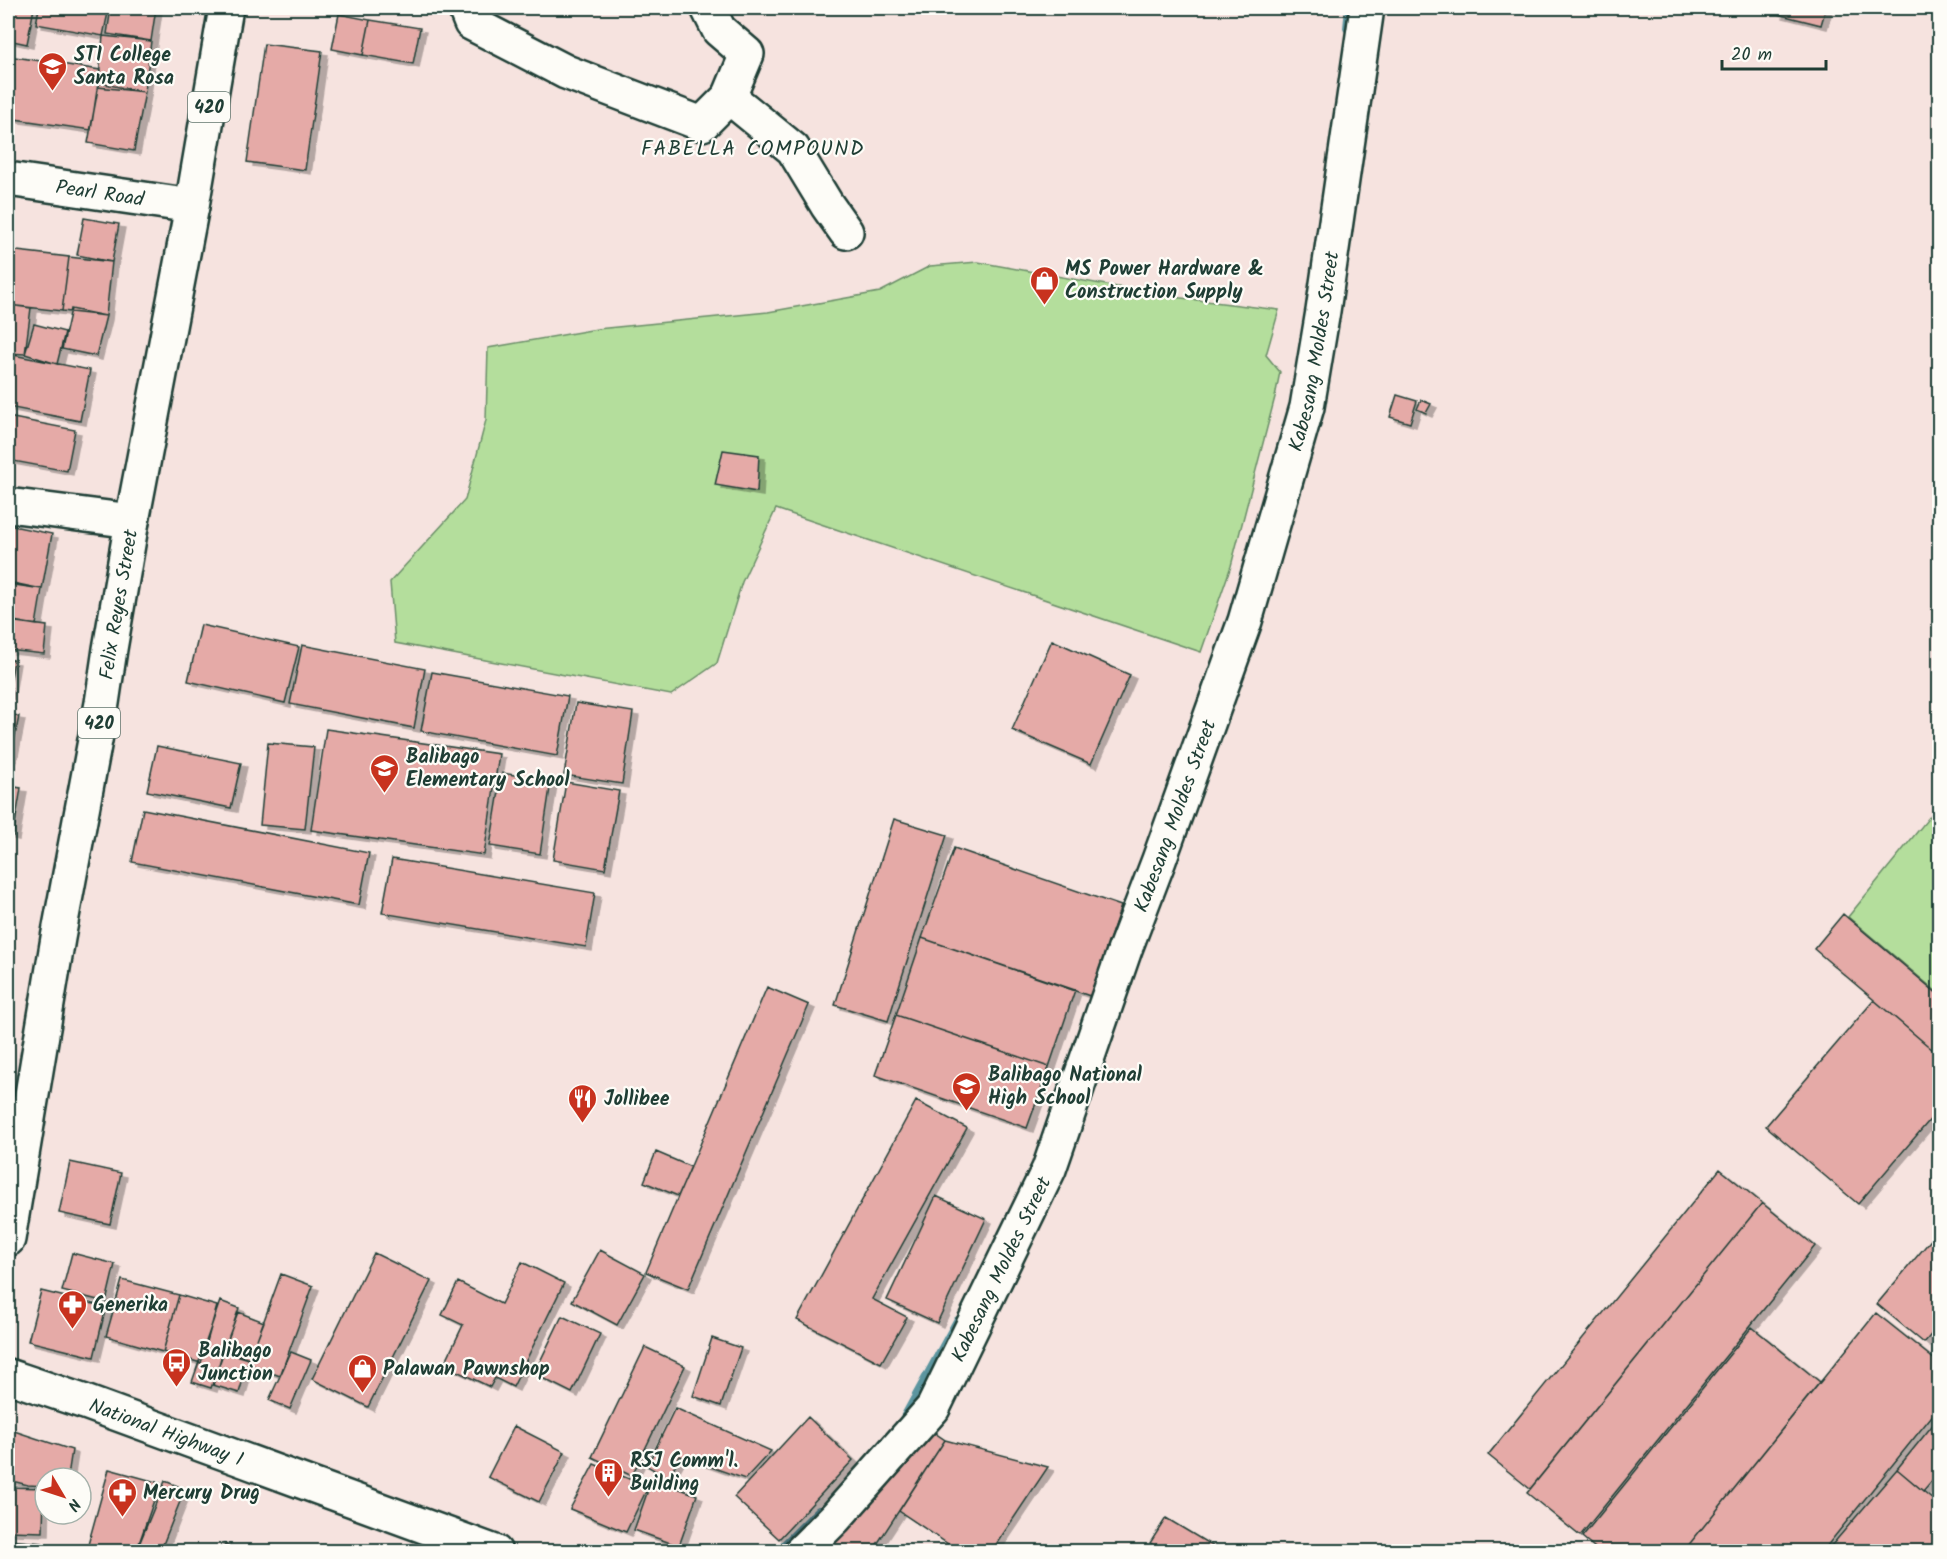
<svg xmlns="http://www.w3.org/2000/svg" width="1947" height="1559" viewBox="0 0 1947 1559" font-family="Kalam,sans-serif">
<defs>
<filter id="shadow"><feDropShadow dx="6" dy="4" stdDeviation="0" flood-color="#0004"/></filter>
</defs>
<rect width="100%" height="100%" fill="#f6e3df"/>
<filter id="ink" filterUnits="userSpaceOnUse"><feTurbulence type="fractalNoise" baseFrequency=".0167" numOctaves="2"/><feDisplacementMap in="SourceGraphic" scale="12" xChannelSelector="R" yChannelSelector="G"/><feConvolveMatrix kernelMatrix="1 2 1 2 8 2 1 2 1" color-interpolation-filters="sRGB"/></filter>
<g filter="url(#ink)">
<!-- green -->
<path fill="#b4de9c" stroke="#6a8e68" stroke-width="1.5" d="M 978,262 L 1173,297 L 1279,310 L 1266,355 L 1280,372 L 1275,397 L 1231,566 L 1201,652 L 776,509 L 742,582 L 717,663 L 671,695 L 395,643 L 390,582 L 465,500 L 486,420 L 488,348 L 597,329 L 768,312 L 880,292 L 930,266 Z
M 1939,805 L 1939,994 L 1848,917 Z"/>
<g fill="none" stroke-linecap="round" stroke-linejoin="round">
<!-- stream -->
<path stroke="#5c959f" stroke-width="10" d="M 1348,28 L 1350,8
M 902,1423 L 958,1321
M 778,1552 L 819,1511"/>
</g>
<!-- building -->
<path fill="#e5aaa7" stroke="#1f3d34" stroke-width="1.5" filter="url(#shadow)" d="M 8,8 L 34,8 L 27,44 L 8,40 Z
M 39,8 L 109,8 L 103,36 L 36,24 Z
M 111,8 L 156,8 L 151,41 L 107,34 Z
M 1778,8 L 1826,8 L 1821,25 L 1777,14 Z
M 339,14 L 370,20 L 363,55 L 332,49 Z
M 370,20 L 420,28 L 413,64 L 363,55 Z
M 103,36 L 151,41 L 145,92 L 98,87 Z
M 264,44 L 322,51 L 305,170 L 247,162 Z
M 8,56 L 100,70 L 91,130 L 8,118 Z
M 99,83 L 145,92 L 134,151 L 88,143 Z
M 84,218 L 119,224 L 112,262 L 77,255 Z
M 8,250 L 69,257 L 62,311 L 8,305 Z
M 69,257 L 112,262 L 106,316 L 62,311 Z
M 8,305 L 31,308 L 25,354 L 8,353 Z
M 71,309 L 106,316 L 96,356 L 62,349 Z
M 34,324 L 65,332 L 57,364 L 25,354 Z
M 8,354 L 90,370 L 80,421 L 8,407 Z
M 1397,395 L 1417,401 L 1410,423 L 1390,417 Z
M 1421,400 L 1431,404 L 1426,413 L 1417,409 Z
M 8,417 L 75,430 L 67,471 L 8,460 Z
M 723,450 L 759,455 L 757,492 L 715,485 Z
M 8,525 L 52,534 L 42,589 L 8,582 Z
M 8,584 L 42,589 L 36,625 L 8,620 Z
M 8,621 L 47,626 L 44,654 L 8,650 Z
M 201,625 L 299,647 L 285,703 L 188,681 Z
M 1052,640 L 1130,675 L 1091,764 L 1012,730 Z
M 302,645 L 425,669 L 414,728 L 290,704 Z
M 8,659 L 14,660 L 8,696 Z
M 432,672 L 568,696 L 557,756 L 421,731 Z
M 576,703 L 633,712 L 622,784 L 564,775 Z
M 8,714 L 19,716 L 8,772 Z
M 326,729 L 499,754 L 484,855 L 311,830 Z
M 268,743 L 314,747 L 305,829 L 260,825 Z
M 157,746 L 241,763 L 231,808 L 147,791 Z
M 502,773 L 551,781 L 540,854 L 490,846 Z
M 566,782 L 619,791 L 605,869 L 553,860 Z
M 8,786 L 21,788 L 13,836 L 8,835 Z
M 143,809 L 369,853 L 359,905 L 132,862 Z
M 894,819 L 947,835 L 888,1021 L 835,1005 Z
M 954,848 L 1121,906 L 1090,996 L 922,938 Z
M 392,859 L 595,893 L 586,947 L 382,913 Z
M 1843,914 L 1940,996 L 1940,1056 L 1814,949 Z
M 922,938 L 1075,990 L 1049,1067 L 896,1015 Z
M 767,987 L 809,1005 L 688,1289 L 646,1272 Z
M 1874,1000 L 1940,1056 L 1940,1108 L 1858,1204 L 1766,1126 Z
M 896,1015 L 1049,1067 L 1027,1128 L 875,1075 Z
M 916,1101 L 967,1128 L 872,1299 L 907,1317 L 881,1363 L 797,1320 Z
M 656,1152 L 691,1167 L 678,1196 L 644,1182 Z
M 70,1162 L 121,1173 L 110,1224 L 59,1213 Z
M 1720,1169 L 1762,1203 L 1530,1489 L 1488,1455 Z
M 936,1196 L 986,1219 L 937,1323 L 887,1300 Z
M 1762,1203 L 1815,1246 L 1580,1536 L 1527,1493 Z
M 1940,1229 L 1940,1324 L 1924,1343 L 1877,1304 Z
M 600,1250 L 645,1274 L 617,1325 L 572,1301 Z
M 72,1253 L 115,1264 L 106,1302 L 62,1291 Z
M 374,1253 L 431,1281 L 368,1407 L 312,1379 Z
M 522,1262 L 564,1283 L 513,1387 L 495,1378 L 490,1387 L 444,1365 L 463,1325 L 442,1315 L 458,1282 L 501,1304 Z
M 281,1274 L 313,1286 L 280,1376 L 248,1364 Z
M 122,1280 L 179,1295 L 163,1352 L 106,1336 Z
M 41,1291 L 106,1307 L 94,1357 L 28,1341 Z
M 179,1295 L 217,1306 L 201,1363 L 163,1352 Z
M 220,1301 L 239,1308 L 211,1388 L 192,1382 Z
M 238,1312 L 264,1322 L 249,1359 L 224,1349 Z
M 1876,1313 L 1940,1364 L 1940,1406 L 1822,1552 L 1683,1552 Z
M 562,1316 L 600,1334 L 572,1393 L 534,1374 Z
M 1752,1327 L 1820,1382 L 1683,1552 L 1600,1552 L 1582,1537 Z
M 712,1338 L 741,1348 L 721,1406 L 693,1396 Z
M 645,1347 L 685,1366 L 632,1476 L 592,1457 Z
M 223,1351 L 249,1359 L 239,1393 L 213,1385 Z
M 291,1352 L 311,1360 L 290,1409 L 269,1400 Z
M 675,1408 L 771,1451 L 745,1479 L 680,1456 L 668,1478 L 647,1466 Z
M 1940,1416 L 1940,1471 L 1923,1491 L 1897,1469 Z
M 808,1417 L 853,1460 L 779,1539 L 734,1497 Z
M 923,1425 L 945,1440 L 872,1552 L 808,1552 Z
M 514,1426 L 565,1452 L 539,1502 L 488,1477 Z
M 8,1429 L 72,1450 L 68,1476 L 56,1474 L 55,1478 L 45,1478 L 45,1486 L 28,1485 L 8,1480 Z
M 945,1440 L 1048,1467 L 991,1552 L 960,1552 L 899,1511 Z
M 594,1464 L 648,1487 L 626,1532 L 570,1509 Z
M 109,1469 L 160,1483 L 136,1552 L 86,1552 Z
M 1897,1469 L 1940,1505 L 1940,1535 L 1926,1552 L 1826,1552 Z
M 652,1479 L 697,1495 L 679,1546 L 634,1530 Z
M 165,1481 L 185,1489 L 160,1552 L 136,1552 Z
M 8,1487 L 44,1488 L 43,1532 L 8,1531 Z
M 1166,1518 L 1221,1551 L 1164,1552 L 1150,1543 Z
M 8,1540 L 42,1543 L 41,1552 L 8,1552 Z
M 225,1544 L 246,1552 L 222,1552 Z
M 1157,1544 L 1167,1552 L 1152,1552 Z"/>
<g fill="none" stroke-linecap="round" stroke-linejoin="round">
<defs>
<g id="minor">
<path d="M 465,8 L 471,23 L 566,72 L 702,124 L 729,97"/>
<path d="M 708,8 L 719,30 L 747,54 L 729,97 L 793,149 L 827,205 L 846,232"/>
<path id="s1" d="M 8,179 L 192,206"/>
<path d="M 8,505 L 132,521"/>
<path id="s2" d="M 801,1552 L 835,1518 L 933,1408 L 1049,1169 L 1125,949 L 1159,860 L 1245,621 L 1307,407 L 1323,311 L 1367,8"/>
</g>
<g id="major">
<path id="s3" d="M 8,1239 L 58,938 L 102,703 L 110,649 L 132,521 L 192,206 L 226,8"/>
</g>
<g id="highway">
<path id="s4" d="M 8,1376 L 85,1402 L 495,1552"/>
</g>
</defs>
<!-- minor casing -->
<use href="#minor" stroke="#1f3d34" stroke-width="38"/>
<!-- major casing -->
<use href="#major" stroke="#1f3d34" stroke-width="38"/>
<!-- highway casing -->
<use href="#highway" stroke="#1f3d34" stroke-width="38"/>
<!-- minor -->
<use href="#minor" stroke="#fdfcf7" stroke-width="33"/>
<!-- major -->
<use href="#major" stroke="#fdfcf7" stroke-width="33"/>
<!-- highway -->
<use href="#highway" stroke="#fdfcf7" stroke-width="33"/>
</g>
</g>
<!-- icons -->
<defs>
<symbol id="university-pin" viewBox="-11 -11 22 30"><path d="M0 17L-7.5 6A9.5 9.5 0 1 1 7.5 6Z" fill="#c8321e" stroke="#fdfcf7"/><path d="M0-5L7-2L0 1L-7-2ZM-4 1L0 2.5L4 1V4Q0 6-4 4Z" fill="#fff"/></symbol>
<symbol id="shop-pin" viewBox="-11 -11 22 30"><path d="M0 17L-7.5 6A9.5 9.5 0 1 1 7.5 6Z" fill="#c8321e" stroke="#fdfcf7"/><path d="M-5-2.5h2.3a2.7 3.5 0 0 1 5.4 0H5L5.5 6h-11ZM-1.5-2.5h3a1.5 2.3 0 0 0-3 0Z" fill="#fff"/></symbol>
<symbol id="school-pin" viewBox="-11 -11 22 30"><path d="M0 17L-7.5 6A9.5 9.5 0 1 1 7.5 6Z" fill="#c8321e" stroke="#fdfcf7"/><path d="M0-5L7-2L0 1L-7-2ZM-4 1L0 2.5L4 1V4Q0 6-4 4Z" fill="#fff"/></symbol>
<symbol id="restaurant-pin" viewBox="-11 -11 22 30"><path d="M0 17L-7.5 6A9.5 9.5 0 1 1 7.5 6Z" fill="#c8321e" stroke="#fdfcf7"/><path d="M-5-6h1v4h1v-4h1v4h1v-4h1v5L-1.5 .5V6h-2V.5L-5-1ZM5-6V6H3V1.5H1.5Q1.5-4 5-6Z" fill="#fff"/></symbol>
<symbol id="pharmacy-pin" viewBox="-11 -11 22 30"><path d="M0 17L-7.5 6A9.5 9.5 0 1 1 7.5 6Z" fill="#c8321e" stroke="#fdfcf7"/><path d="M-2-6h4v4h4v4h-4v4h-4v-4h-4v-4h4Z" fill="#fff"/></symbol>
<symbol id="bus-pin" viewBox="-11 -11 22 30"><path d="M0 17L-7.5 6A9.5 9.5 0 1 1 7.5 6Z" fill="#c8321e" stroke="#fdfcf7"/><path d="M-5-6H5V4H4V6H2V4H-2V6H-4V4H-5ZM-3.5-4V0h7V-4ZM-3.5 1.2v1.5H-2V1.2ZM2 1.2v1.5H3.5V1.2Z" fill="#fff"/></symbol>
<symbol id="building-pin" viewBox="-11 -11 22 30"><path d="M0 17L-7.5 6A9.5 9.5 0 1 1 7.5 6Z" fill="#c8321e" stroke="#fdfcf7"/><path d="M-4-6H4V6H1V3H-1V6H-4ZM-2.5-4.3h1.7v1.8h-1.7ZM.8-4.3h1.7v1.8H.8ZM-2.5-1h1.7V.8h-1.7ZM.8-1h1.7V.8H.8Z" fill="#fff"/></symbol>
</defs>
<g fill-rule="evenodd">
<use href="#university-pin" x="36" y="50" width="33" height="45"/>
<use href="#shop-pin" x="1028" y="264" width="33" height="45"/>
<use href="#school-pin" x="368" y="752" width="33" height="45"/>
<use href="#school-pin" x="950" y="1070" width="33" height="45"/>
<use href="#restaurant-pin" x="566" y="1082" width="33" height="45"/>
<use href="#pharmacy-pin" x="56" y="1288" width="33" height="45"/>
<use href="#bus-pin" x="160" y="1346" width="33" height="45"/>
<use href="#shop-pin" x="346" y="1352" width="33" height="45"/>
<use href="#building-pin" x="592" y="1456" width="33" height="45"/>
<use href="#pharmacy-pin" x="106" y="1476" width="33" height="45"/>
</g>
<g text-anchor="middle" stroke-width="4.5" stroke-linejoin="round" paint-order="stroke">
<!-- shield labels -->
<g fill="#fdfcf7" stroke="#62766e" stroke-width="1.5">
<rect x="188" y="92" width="42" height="30" rx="4.5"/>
<rect x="78" y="708" width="42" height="30" rx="4.5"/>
</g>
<g font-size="18" font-weight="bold" fill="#1f3d34">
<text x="209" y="113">420</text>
<text x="99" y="729">420</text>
</g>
<!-- poi labels -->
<g font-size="20" font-weight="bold" fill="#1f3d34" stroke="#fdfcf7" text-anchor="start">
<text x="74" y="61">STI College<tspan x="74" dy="23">Santa Rosa</tspan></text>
<text x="1065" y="275">MS Power Hardware &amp;<tspan x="1065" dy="23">Construction Supply</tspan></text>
<text x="406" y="763">Balibago<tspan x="406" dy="23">Elementary School</tspan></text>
<text x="988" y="1081">Balibago National<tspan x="988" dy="23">High School</tspan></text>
<text x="604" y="1105">Jollibee</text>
<text x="93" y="1311">Generika</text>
<text x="198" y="1357">Balibago<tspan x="198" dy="23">Junction</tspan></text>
<text x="383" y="1375">Palawan Pawnshop</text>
<text x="630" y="1467">R5J Comm'l.<tspan x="630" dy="23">Building</tspan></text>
<text x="143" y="1499">Mercury Drug</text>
</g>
<!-- street labels -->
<g font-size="20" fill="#1f3d34" stroke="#fdfcf7">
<text dy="7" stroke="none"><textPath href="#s1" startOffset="93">Pearl Road</textPath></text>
<text dy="7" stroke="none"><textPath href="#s2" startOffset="1322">Kabesang Moldes Street</textPath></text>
<text dy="7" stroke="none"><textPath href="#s3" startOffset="644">Felix Reyes Street</textPath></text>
<text dy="7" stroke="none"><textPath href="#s2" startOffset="836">Kabesang Moldes Street</textPath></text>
<text dy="7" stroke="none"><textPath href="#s2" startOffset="350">Kabesang Moldes Street</textPath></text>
<text dy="7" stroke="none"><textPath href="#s4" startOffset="168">National Highway 1</textPath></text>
</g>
<!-- neighbourhood labels -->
<g font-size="21" letter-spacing="1.5" fill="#1f3d34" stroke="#fdfcf7">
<text x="753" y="155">FABELLA COMPOUND</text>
</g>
</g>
<!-- margin -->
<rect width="1947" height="1559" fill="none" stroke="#fdfcf7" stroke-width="30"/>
<rect x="15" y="15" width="1917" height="1529" fill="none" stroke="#1f3d34" stroke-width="2" filter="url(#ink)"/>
<!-- north arrow -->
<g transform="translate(63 1496) rotate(129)"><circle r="28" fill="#fdfcf7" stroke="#a4b0a9" stroke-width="1.5"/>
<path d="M0-4.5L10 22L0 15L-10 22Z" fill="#c8321e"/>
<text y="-9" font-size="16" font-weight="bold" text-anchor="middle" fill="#1f3d34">N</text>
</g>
<!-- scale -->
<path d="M1722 60v9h104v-9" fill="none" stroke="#1f3d34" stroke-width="3"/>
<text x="1731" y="60" font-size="18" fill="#1f3d34" stroke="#fdfcf7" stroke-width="4.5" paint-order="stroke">20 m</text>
</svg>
